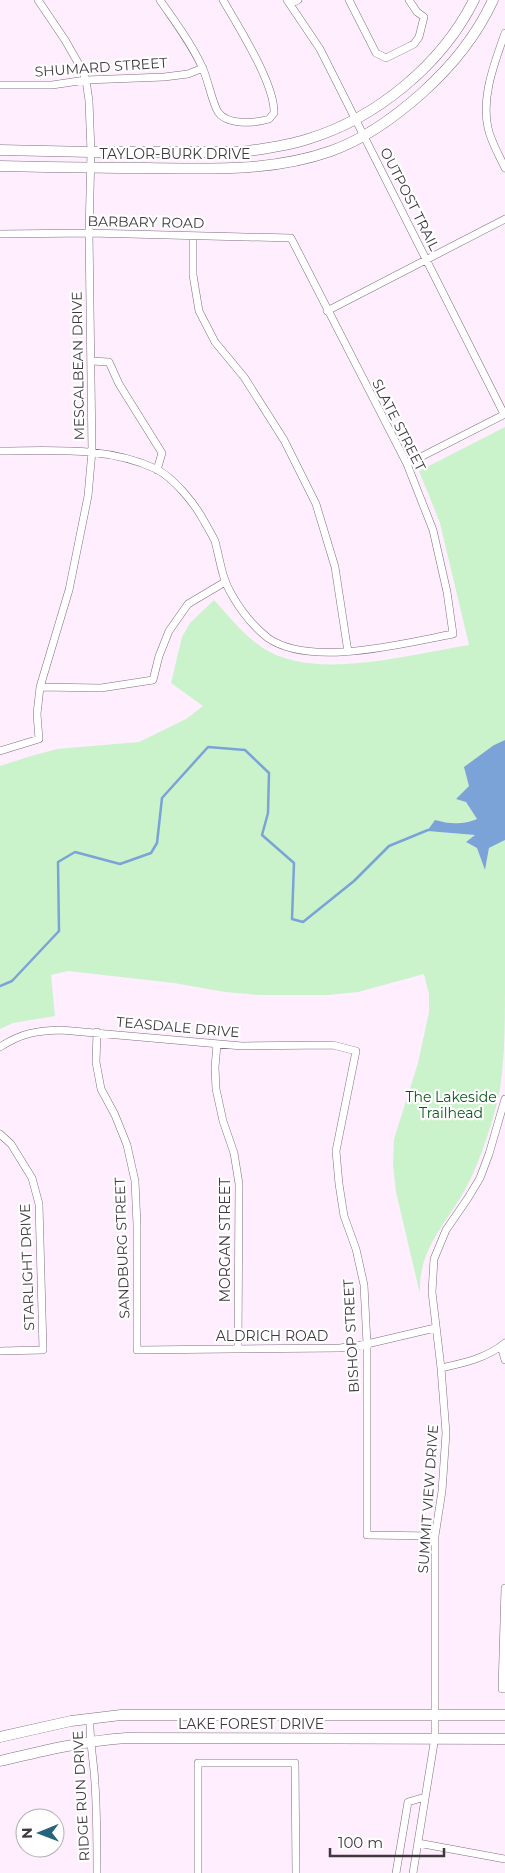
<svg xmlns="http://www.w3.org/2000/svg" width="505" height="1873" viewBox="0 0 505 1873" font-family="Montserrat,sans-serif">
<rect width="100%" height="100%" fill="#ffeefe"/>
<!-- green -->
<path fill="#caf3cb" d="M 505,427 L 505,740 L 494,745 L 470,786 L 466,802 L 477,819 C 462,824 450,824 435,820 L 427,831 L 476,835 L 466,842 L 477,848 L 485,869 L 489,848 L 505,840 C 505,888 505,936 505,984 C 505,1019 505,1055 500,1089 C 495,1116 480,1162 467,1186 C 447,1224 418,1247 420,1294 L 396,1192 L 393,1164 L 394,1139 L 418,1063 L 429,1012 L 429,994 L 424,974 L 358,992 L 328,995 L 260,995 L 225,992 L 174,983 L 68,971 L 51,975 L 55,1016 L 13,1023 L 0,1029 L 0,766 L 31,756 L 57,749 L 139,742 L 186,719 L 203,706 L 171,683 L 182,637 L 190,623 L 214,600 C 229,616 244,636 263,648 C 315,682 411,654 469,645 L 440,523 L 419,471 Z"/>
<!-- water -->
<path fill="#7ca3d7" d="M 505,740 L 505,840 L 489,848 L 485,870 L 477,848 L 466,842 L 475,835 L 427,831 L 435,820 C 450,824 462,825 477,819 L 466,802 L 456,799 L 469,786 L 464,767 L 494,745 Z"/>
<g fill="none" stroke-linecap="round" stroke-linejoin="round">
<!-- stream -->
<path stroke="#7ca3d7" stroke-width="2.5" d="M 0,986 L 12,981 L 59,931 L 58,862 L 75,852 L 120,864 L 151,853 L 157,843 L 162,798 L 208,747 L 245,750 L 269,773 L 268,813 L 262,835 L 294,863 L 292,919 L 303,922 L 354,881 L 389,846 L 428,830"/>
<defs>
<path id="street" d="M 160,0 C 175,22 192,44 203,69 C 208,80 212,102 218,112 C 228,126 256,123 269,119 L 274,113 C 275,84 238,26 223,0
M 287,0 L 320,49 L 504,414
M 349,0 L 376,53 L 386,58 L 414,44 L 419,37 L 424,17 L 417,12 L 409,0
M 290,4 L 298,0
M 505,33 C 495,62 481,96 488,128 C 491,142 499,155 505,168
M 0,85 L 52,85 L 86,80 L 164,77 L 188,74 L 203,68
M 0,234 L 89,233 L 291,238 L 407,464 L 433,530 L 447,592 L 453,634 C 405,643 311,668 268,638 C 254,627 241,611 232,595 C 222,579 220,560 215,541 C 212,535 208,528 204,521 C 195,504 174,478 156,469 C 107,446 52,451 0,451
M 193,236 L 193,275 L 199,311 L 215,342 L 244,377 L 284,440 L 316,504 L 335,567 L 348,652
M 327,311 L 505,219
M 91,361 L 109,362 L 119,384 L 162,453 L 157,470
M 407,464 L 505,414
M 40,687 L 101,688 L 153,680 L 159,656 L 169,631 L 188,604 L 225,582
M 0,751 L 39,739 L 37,714 L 40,687 L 69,590 L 88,496 L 92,451 L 89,233 L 91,152 L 89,101 L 86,80 L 81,68 L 65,40 L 38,0
M 97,1032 L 96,1062 L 101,1089 L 115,1115 L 127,1145 L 135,1181 L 137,1225 L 137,1350 L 340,1348 L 367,1344 L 435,1328
M 217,1045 L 215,1067 L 216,1089 L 223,1121 L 234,1153 L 239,1184 L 238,1349
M 0,1047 C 22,1033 35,1031 61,1030 L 242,1046 L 333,1045 L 356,1051 L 336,1151 L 339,1184 L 344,1216 L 356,1249 L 364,1285 L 367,1344 L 367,1535 L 435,1536
M 0,1134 L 11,1144 L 32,1178 L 39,1204 L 43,1350 L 0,1351
M 501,1346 L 505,1360
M 441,1368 C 464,1363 487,1358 505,1343
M 505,1588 L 502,1689 L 505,1689
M 90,1718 C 89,1740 94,1761 95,1784 C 97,1813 97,1843 97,1873
M 418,1843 L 505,1859
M 198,1873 L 198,1763 L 295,1763 L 296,1873
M 396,1873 L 408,1802 L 425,1797
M 413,1873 L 435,1737 L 435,1536 L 442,1491 L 446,1433 L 441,1368 L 432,1292 L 434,1259 L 446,1230 L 468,1198 L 480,1178 L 489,1154 L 505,1099"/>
<path id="secondary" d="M 0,150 L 91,152 L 241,152 C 263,149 287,146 308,139 C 377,118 442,64 474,0
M 0,166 C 49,167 98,168 147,168 C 209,169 272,172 331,151 C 365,139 395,117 422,93 C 451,67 477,35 493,0
M 0,1737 L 71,1721 L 121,1715 L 505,1715
M 0,1761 C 42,1751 83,1741 126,1738 L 505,1739"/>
</defs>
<!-- street casing -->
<use href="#street" stroke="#7d6f7d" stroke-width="8"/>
<!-- secondary casing -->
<use href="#secondary" stroke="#7d6f7d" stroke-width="11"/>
<!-- street -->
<use href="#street" stroke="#fff" stroke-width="7"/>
<!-- secondary -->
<use href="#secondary" stroke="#fff" stroke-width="10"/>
</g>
<g text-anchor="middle" stroke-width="4.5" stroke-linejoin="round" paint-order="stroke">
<!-- street labels -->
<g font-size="14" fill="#3f393f" stroke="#fff">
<text transform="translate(101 67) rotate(-4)" y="5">SHUMARD STREET</text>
<text x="175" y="159">TAYLOR-BURK DRIVE</text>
<text transform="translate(410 199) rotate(63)" y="5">OUTPOST TRAIL</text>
<text transform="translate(146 222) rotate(1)" y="5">BARBARY ROAD</text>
<text transform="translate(78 366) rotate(-91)" y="5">MESCALBEAN DRIVE</text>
<text transform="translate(399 425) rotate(63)" y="5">SLATE STREET</text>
<text transform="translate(178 1027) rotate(5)" y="5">TEASDALE DRIVE</text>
<text transform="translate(225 1240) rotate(-90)" y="5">MORGAN STREET</text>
<text transform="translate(122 1248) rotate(-92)" y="5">SANDBURG STREET</text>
<text transform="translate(27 1267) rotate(-92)" y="5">STARLIGHT DRIVE</text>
<text x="272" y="1341">ALDRICH ROAD</text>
<text transform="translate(351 1336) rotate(-93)" y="5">BISHOP STREET</text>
<text transform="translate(428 1499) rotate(-86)" y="5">SUMMIT VIEW DRIVE</text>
<text x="251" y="1729">LAKE FOREST DRIVE</text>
<text transform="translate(81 1796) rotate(-93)" y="5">RIDGE RUN DRIVE</text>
</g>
<!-- park labels -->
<g font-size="14" fill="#0c591b" stroke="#fff">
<text x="451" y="1102">The Lakeside<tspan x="451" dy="16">Trailhead</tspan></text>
</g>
</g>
<!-- north arrow -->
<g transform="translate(40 1833) rotate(269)"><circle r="24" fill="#ffffff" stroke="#b2b0b2"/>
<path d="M0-4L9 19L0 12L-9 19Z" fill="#26657b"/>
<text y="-8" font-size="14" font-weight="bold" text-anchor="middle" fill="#3f393f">N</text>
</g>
<!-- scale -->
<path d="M330 1848v8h114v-8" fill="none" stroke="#3f393f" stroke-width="2.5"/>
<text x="338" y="1848" font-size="15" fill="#3f393f" stroke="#ffffff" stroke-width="4" paint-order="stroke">100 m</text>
</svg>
